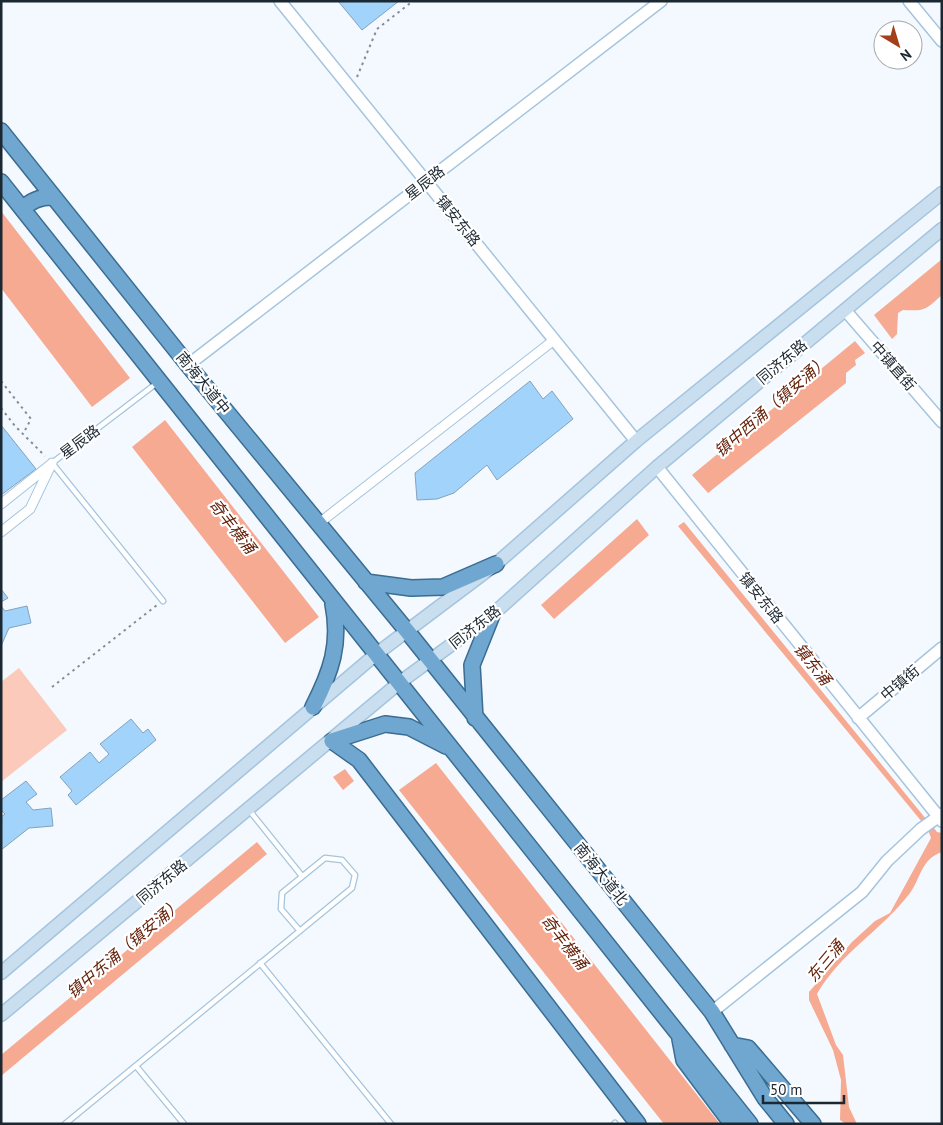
<svg xmlns="http://www.w3.org/2000/svg" width="943" height="1125" viewBox="0 0 943 1125" font-family="'PT Sans','Noto Sans SC',sans-serif">
<rect width="100%" height="100%" fill="#f3f9ff"/>
<!-- green -->
<path fill="#fbcaba" d="M 19,668 L 67,730 L 1,782 L 1,682 Z"/>
<!-- water -->
<path fill="#f7aa92" d="M 1,211 L 130,378 L 92,407 L 1,288 Z
M 942,259 L 942,295 C 924,311 925,311 903,310 L 898,313 L 897,334 L 892,339 L 874,315 Z
M 855,341 L 865,353 L 855,360 L 856,365 L 846,373 L 846,383 L 708,493 L 692,475 Z
M 165,420 L 319,617 L 285,643 L 132,447 Z
M 637,519 L 649,535 L 554,619 L 541,605 Z
M 684,522 L 926,819 L 922,822 L 678,526 Z
M 436,763 L 720,1124 L 664,1124 L 399,790 Z
M 345,769 L 354,781 L 343,790 L 333,777 Z
M 931,824 L 937,832 L 942,833 L 942,852 C 921,859 921,878 910,893 C 882,930 840,953 817,994 L 836,1045 L 843,1055 L 849,1107 L 857,1124 L 846,1124 L 840,1120 L 841,1080 L 833,1050 L 809,1000 L 809,992 L 852,942 L 875,921 L 890,913 L 931,838 L 927,827 Z
M 257,842 L 267,854 L 1,1076 L 1,1055 Z"/>
<!-- building -->
<path fill="#a1d3fb" stroke="#84a2bc" d="M 338,1 L 399,1 L 362,30 Z
M 530,381 L 543,399 L 552,391 L 573,419 L 497,480 L 487,465 L 454,493 L 437,499 L 417,500 L 415,473 Z
M 1,425 L 36,469 L 1,495 Z
M 1,589 L 8,598 L 1,602 Z
M 1,606 L 5,611 L 27,606 L 31,623 L 9,628 L 1,646 Z
M 131,719 L 143,733 L 148,729 L 156,740 L 76,805 L 68,795 L 72,791 L 60,777 L 90,752 L 99,763 L 109,754 L 100,744 Z
M 26,781 L 37,794 L 26,802 L 33,810 L 51,808 L 53,826 L 29,828 L 1,850 L 1,817 L 5,814 L 1,810 L 1,800 Z"/>
<g fill="none" stroke-linecap="round" stroke-linejoin="round">
<defs>
<path id="service" d="M 157,383 L 52,463 L 163,601
M 249,810 L 302,876
M 260,963 L 391,1124
M 136,1066 L 184,1124
M 65,1124 L 352,888 L 355,875 L 342,860 L 325,858 L 282,893 L 281,909 L 300,931
M 614,1124 L 615,1123"/>
<path id="minor" d="M 1,504 L 50,465
M 318,524 L 554,340
M 1,532 L 30,509 L 52,463"/>
<path id="tertiary" d="M 280,1 L 636,441
M 909,1 L 942,41
M 845,310 L 942,422
M 188,365 L 661,1
M 657,467 L 942,821
M 858,718 L 942,648
M 712,1012 L 862,892 L 887,861 L 921,829 L 942,814"/>
<path id="secondary" d="M 1,973 L 375,655 L 496,564 L 636,441 L 942,193
M 1,1015 L 399,683 L 492,615 L 657,467 L 942,229"/>
<path id="trunk" d="M 1,131 L 188,365 L 407,631 L 712,1012 L 765,1098 L 786,1124
M 1,182 L 750,1124
M 23,209 C 31,200 40,197 52,197
M 366,582 L 411,588 L 443,587 L 496,564
M 313,707 C 331,672 341,644 333,604
M 475,718 L 472,665 L 492,615
M 332,741 L 359,760 L 638,1124
M 332,741 L 385,724 L 409,727 L 446,746
M 680,1039 L 684,1060 L 732,1124
M 732,1045 L 748,1048 L 813,1124"/>
</defs>
<!-- service casing -->
<use href="#service" stroke="#a5c4de" stroke-width="7"/>
<!-- minor casing -->
<use href="#minor" stroke="#a5c4de" stroke-width="11"/>
<!-- tertiary casing -->
<use href="#tertiary" stroke="#a5c4de" stroke-width="14"/>
<!-- secondary casing -->
<use href="#secondary" stroke="#a5c4de" stroke-width="15"/>
<!-- trunk casing -->
<use href="#trunk" stroke="#3b6c91" stroke-width="18"/>
<!-- path -->
<path stroke="#838c94" stroke-width="2" stroke-dasharray="2.5 4" stroke-linecap="butt" d="M 357,77 L 377,29 L 413,1
M 1,381 L 31,419 L 23,434
M 1,408 L 15,426 L 45,456
M 52,687 L 157,605"/>
<!-- service -->
<use href="#service" stroke="#fff" stroke-width="4.5"/>
<!-- minor -->
<use href="#minor" stroke="#fff" stroke-width="9"/>
<!-- tertiary -->
<use href="#tertiary" stroke="#fff" stroke-width="11"/>
<!-- secondary -->
<use href="#secondary" stroke="#c9deee" stroke-width="12"/>
<!-- trunk -->
<use href="#trunk" stroke="#70a7d0" stroke-width="15"/>
</g>
<g text-anchor="middle" stroke-width="4.5" stroke-linejoin="round" paint-order="stroke">
<!-- street labels -->
<g font-size="15" fill="#1b2731" stroke="#fff">
<text transform="translate(425 183) rotate(-38)" y="5">星辰路</text>
<text transform="translate(458 221) rotate(51)" y="5">镇安东路</text>
<text transform="translate(782 362) rotate(-40)" y="5">同济东路</text>
<text transform="translate(893 366) rotate(49)" y="5">中镇直街</text>
<text transform="translate(203 383) rotate(51)" y="5">南海大道中</text>
<text transform="translate(80 442) rotate(-37)" y="5">星辰路</text>
<text transform="translate(761 598) rotate(51)" y="5">镇安东路</text>
<text transform="translate(475 627) rotate(-38)" y="5">同济东路</text>
<text transform="translate(900 683) rotate(-40)" y="5">中镇街</text>
<text transform="translate(601 874) rotate(51)" y="5">南海大道北</text>
<text transform="translate(162 882) rotate(-40)" y="5">同济东路</text>
</g>
<!-- water labels -->
<g font-size="16" font-style="italic" fill="#65230c" stroke="#fff">
<text transform="translate(771 406) rotate(-41)" y="6">镇中西涌（镇安涌）</text>
<text transform="translate(233 526) rotate(52)" y="6">奇丰横涌</text>
<text transform="translate(813 664) rotate(51)" y="6">镇东涌</text>
<text transform="translate(565 942) rotate(52)" y="6">奇丰横涌</text>
<text transform="translate(124 948) rotate(-40)" y="6">镇中东涌（镇安涌）</text>
<text transform="translate(825 961) rotate(-50)" y="6">东三涌</text>
</g>
</g>
<!-- border -->
<rect width="943" height="1125" fill="none" stroke="#1b2731" stroke-width="5"/>
<!-- north arrow -->
<g transform="translate(898 45) rotate(142)"><circle r="24" fill="#ffffff" stroke="#a4a9ad"/>
<path d="M0-4L9 19L0 12L-9 19Z" fill="#a53e1a"/>
<text y="-8" font-size="14" font-weight="bold" text-anchor="middle" fill="#1b2731">N</text>
</g>
<!-- scale -->
<path d="M763 1095v8h81v-8" fill="none" stroke="#1b2731" stroke-width="2.5"/>
<text x="770" y="1095" font-size="15" fill="#1b2731" stroke="#ffffff" stroke-width="4" paint-order="stroke">50 m</text>
</svg>
